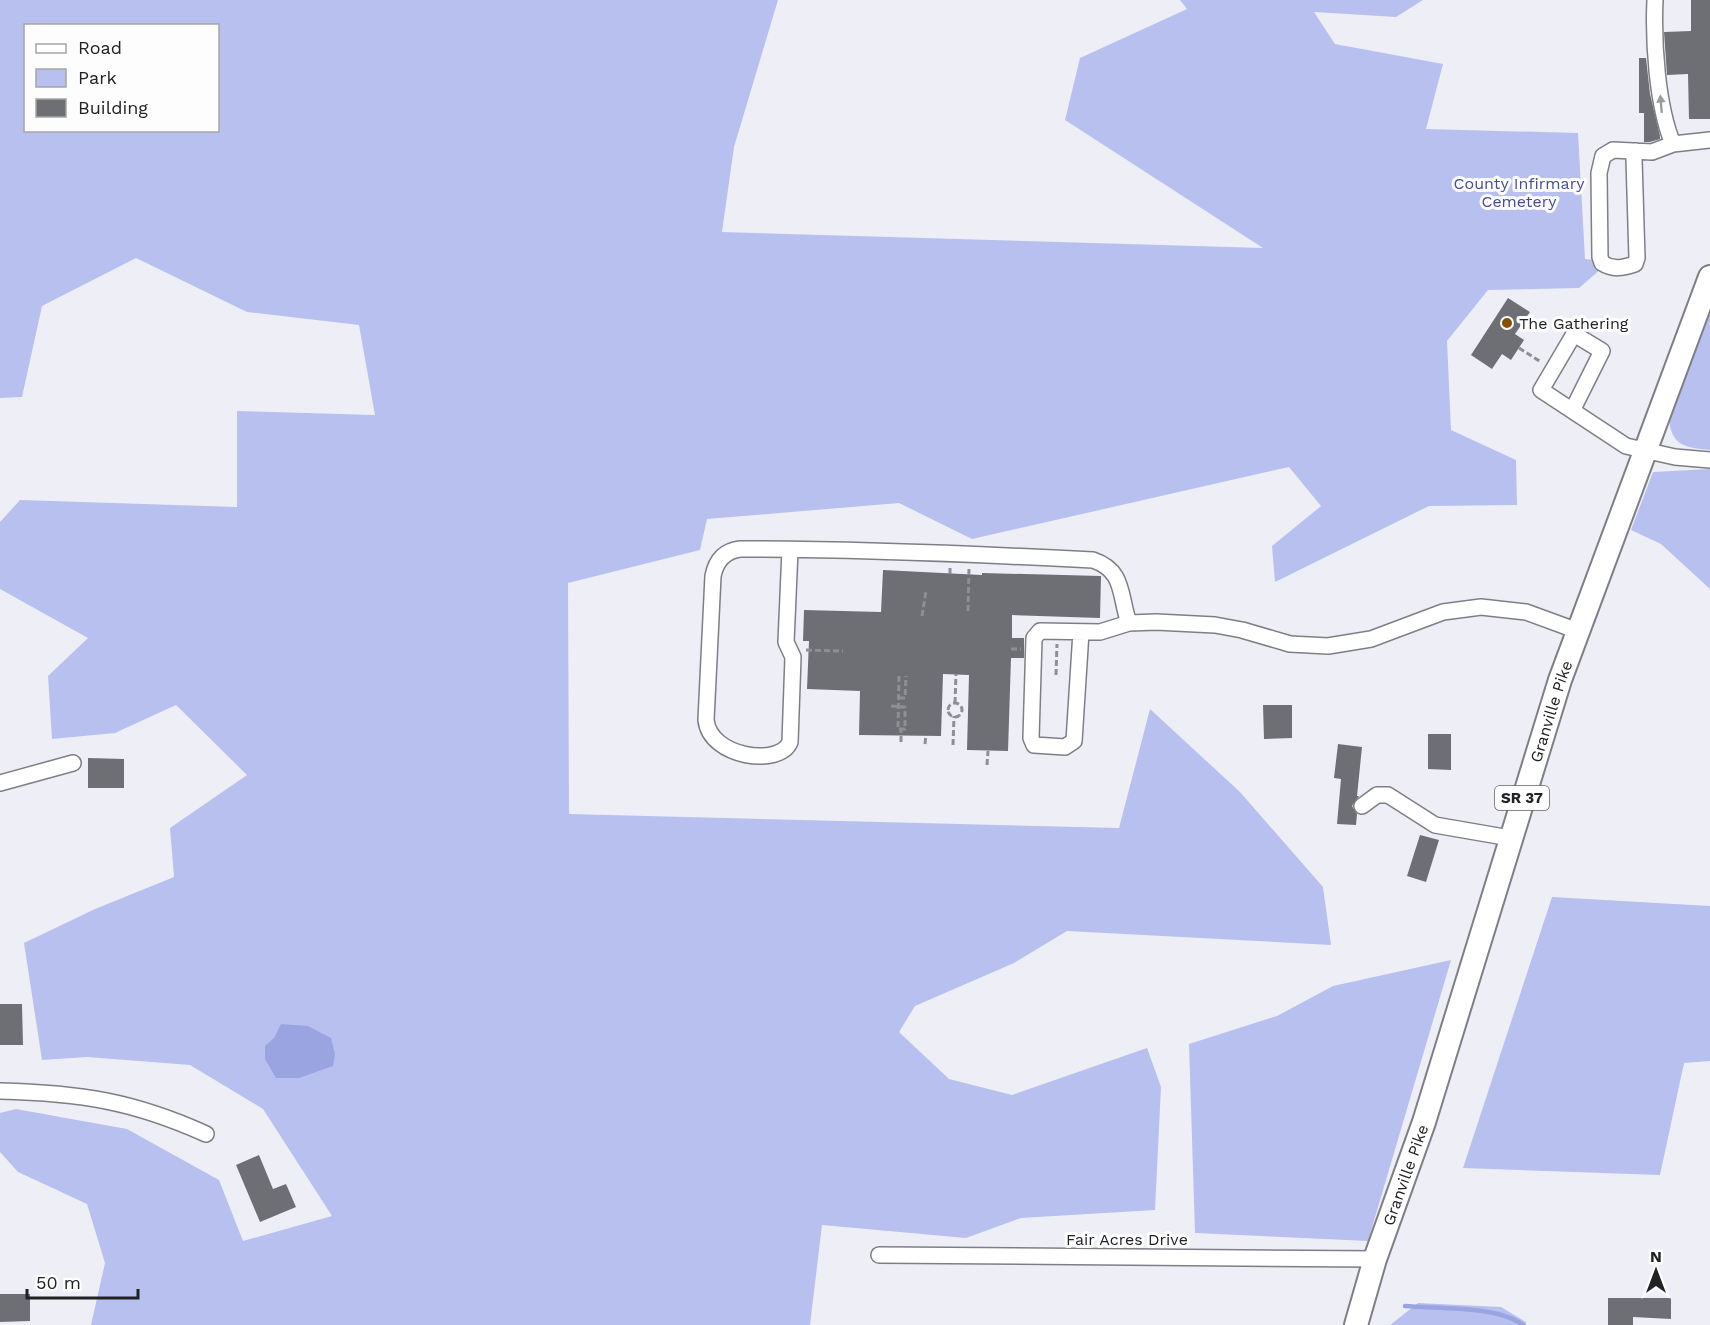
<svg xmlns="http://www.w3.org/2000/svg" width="1710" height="1325" viewBox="0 0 1710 1325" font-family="'Work Sans',sans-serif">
<rect width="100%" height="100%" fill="#eeeff6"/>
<!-- green -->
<path fill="#b8c0f0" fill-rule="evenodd" d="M 0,0 L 778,0 L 734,147 L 722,232 L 1263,248 L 1065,120 L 1080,58 L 1187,9 L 1180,0 L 1423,0 L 1396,17 L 1314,12 L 1335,44 L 1443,64 L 1426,129 L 1578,133 L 1585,259 L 1609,262 L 1579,288 L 1488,290 L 1447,341 L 1451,430 L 1516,460 L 1517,505 L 1429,506 L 1275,582 L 1272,546 L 1321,506 L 1289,467 L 972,539 L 899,503 L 707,519 L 700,550 L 568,583 L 569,814 L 1119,828 L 1150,709 L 1240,792 L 1323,887 L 1331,945 L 1067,931 L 1014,963 L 915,1006 L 899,1032 L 949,1079 L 1012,1095 L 1147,1048 L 1161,1087 L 1155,1210 L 1021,1218 L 966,1238 L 822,1225 L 810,1325 L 91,1325 L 105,1263 L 87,1204 L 18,1172 L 0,1152 L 0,1113 L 16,1109 L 127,1129 L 219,1180 L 243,1241 L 332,1216 L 263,1109 L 190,1065 L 87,1057 L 42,1060 L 24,943 L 95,909 L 174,877 L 170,828 L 247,775 L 176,705 L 115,733 L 52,739 L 48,676 L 88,638 L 0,589 L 0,522 L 20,500 L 237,507 L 237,411 L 375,415 L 359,325 L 247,312 L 136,258 L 42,306 L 22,397 L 0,398 ZM 26,26 L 218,26 L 218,130 L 26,130 Z
M 1710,308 L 1710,450 C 1687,448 1671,446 1669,419 Z
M 1710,469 L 1710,589 L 1661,544 L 1631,530 L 1653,472 Z
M 1552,897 L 1710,906 L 1710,1061 L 1684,1063 L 1660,1175 L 1463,1168 Z
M 1451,960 L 1368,1241 L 1195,1233 L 1189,1044 L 1277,1016 L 1333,986 Z
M 1418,1303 L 1501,1307 L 1526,1322 L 1526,1325 L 1390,1325 Z"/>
<!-- water -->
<path fill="#9aa4e1" d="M 281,1024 L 308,1026 L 331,1038 L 335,1054 L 333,1066 L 299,1078 L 276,1078 L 265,1059 L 265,1046 L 274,1038 Z"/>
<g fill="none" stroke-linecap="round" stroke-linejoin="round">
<!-- stream -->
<path stroke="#9aa4e1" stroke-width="4.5" d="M 1405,1306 C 1437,1309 1498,1305 1523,1325"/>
</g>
<!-- building -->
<path fill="#6e6f75" d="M 1691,0 L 1710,0 L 1710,119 L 1689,119 L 1688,74 L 1667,75 L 1664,32 L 1691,31 Z
M 1639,58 L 1646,58 L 1650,94 L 1660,136 L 1660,139 L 1650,142 L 1644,142 L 1644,113 L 1639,113 Z
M 1508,298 L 1530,312 L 1515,334 L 1524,340 L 1511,360 L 1502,354 L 1492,369 L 1471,355 Z
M 883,570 L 982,575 L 982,573 L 1101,576 L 1100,618 L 1012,615 L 1012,638 L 1024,638 L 1024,658 L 1011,658 L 1008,751 L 967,750 L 969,675 L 943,674 L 941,736 L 859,735 L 860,691 L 807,689 L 809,641 L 803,641 L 804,610 L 881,612 Z
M 1263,705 L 1292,705 L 1292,738 L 1264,739 Z
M 1428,734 L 1451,734 L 1451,770 L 1428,769 Z
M 1338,744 L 1362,747 L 1357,796 L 1359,796 L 1352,806 L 1357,814 L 1356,825 L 1337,824 L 1341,779 L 1334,778 Z
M 88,758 L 124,759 L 124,788 L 88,788 Z
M 1420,835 L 1439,840 L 1426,882 L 1407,876 Z
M 0,1004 L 22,1004 L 23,1045 L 0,1045 Z
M 259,1155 L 273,1189 L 286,1184 L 296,1207 L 260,1222 L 236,1165 Z
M 0,1294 L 30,1294 L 30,1321 L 0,1322 Z
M 1608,1298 L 1671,1298 L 1671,1319 L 1633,1317 L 1633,1325 L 1608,1325 Z"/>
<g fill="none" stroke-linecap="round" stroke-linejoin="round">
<defs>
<path id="minor" d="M 1655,0 C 1653,41 1657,106 1673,144 L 1710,140
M 1636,151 L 1634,159 L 1637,258 L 1635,264 C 1623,268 1613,270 1602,263 L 1600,257 L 1599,173 L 1603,156 L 1613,150 L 1652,152 L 1673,144
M 1573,409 L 1602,351 L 1574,334 L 1541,390 L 1626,446 L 1675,457 L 1710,460
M 790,550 L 786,642 L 793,657 L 790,742 C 780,767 710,758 706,720 L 713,576 C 716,561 724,551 740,549 C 857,549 975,554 1093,560 C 1125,571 1119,595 1129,623
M 1081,632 L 1074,741 L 1065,747 L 1034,745 L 1031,738 L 1034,638 L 1040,631 L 1100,632 L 1129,623 L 1156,622 L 1215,625 L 1242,630 L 1290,644 L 1328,646 L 1371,639 L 1443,612 L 1481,607 L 1526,612 L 1578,631
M 0,783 L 73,763
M 1362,806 L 1377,795 L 1388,795 L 1435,825 L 1510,838
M 0,1091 C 80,1093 133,1101 206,1134
M 879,1255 L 1375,1259"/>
<g id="highway">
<path id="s1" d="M 1356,1325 L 1375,1259 L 1424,1122 L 1560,680 L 1710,277"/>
</g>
</defs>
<!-- minor casing -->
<use href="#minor" stroke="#7e7f85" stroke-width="18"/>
<!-- highway casing -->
<use href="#highway" stroke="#7e7f85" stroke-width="26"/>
<!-- path -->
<path stroke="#8e8f94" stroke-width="3" stroke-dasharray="6 3" stroke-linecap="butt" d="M 1519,348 L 1541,362
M 950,574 L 950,566
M 968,611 L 969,569
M 922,616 L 926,591
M 1011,649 L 1021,649
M 806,650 L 843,651
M 1056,675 L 1057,644
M 899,676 L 898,729 L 901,729 L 901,743
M 899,698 L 905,698 L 906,676
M948 710a7 7 0 1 1 14 0a7 7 0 1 1-14 0Z
M 955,703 L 956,674
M 891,706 L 905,707 L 905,729 L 901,729
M 925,744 L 926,735
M 953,745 L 954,716
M 987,765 L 988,751"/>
<!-- minor -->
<use href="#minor" stroke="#fff" stroke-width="15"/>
<!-- highway -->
<use href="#highway" stroke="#fff" stroke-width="22"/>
</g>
<!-- one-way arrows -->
<defs><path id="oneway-solid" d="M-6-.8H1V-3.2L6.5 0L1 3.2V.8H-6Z" transform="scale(1.5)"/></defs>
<use fill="#9b9c9c" href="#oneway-solid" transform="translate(1661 104) rotate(-95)"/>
<!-- markers -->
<circle fill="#875000" stroke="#fdfdfe" stroke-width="2" cx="1507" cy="323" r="6"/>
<g text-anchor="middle" stroke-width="6" stroke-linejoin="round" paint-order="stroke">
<!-- shield labels -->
<rect fill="#fdfdfe" stroke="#636465" stroke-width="1.5" x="1495" y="786" width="54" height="24" rx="4.5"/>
<g font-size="15" font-weight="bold" fill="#212224">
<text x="1522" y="803">SR 37</text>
</g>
<!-- park labels -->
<g font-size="16" fill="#464c97" stroke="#fdfdfe">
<text x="1519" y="189">County Infirmary<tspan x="1519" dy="18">Cemetery</tspan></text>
</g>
<!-- poi labels -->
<g font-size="16" fill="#212224" stroke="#fdfdfe" text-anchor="start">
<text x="1519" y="329">The Gathering</text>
</g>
<!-- street labels -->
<g font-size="16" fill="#212224" stroke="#fdfdfe">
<text dy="6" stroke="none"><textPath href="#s1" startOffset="644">Granville Pike</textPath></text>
<text dy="6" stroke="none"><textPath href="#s1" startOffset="158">Granville Pike</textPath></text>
<text x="1127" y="1245">Fair Acres Drive</text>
</g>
</g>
<!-- legend -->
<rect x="24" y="24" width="195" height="108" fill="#fdfdfe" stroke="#a5a5a7" stroke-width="1.5"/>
<rect x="36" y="44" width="30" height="9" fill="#ffffff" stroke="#a5a5a7" stroke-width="1.5"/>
<text x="78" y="54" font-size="18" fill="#212224">Road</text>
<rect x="36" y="69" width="30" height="18" fill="#b8c0f0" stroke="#a5a5a7" stroke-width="1.5"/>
<text x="78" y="84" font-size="18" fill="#212224">Park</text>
<rect x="36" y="99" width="30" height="18" fill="#6e6f75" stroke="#a5a5a7" stroke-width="1.5"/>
<text x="78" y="114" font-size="18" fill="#212224">Building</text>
<!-- north arrow -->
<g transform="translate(1656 1271)" stroke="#fdfdfe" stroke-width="4.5" paint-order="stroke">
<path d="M0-4.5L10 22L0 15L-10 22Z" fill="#212224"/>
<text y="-9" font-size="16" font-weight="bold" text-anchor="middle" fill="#212224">N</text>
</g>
<!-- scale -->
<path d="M27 1289v9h111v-9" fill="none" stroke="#212224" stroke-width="3"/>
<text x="36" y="1289" font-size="18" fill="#212224" stroke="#fdfdfe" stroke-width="4.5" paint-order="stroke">50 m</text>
</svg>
